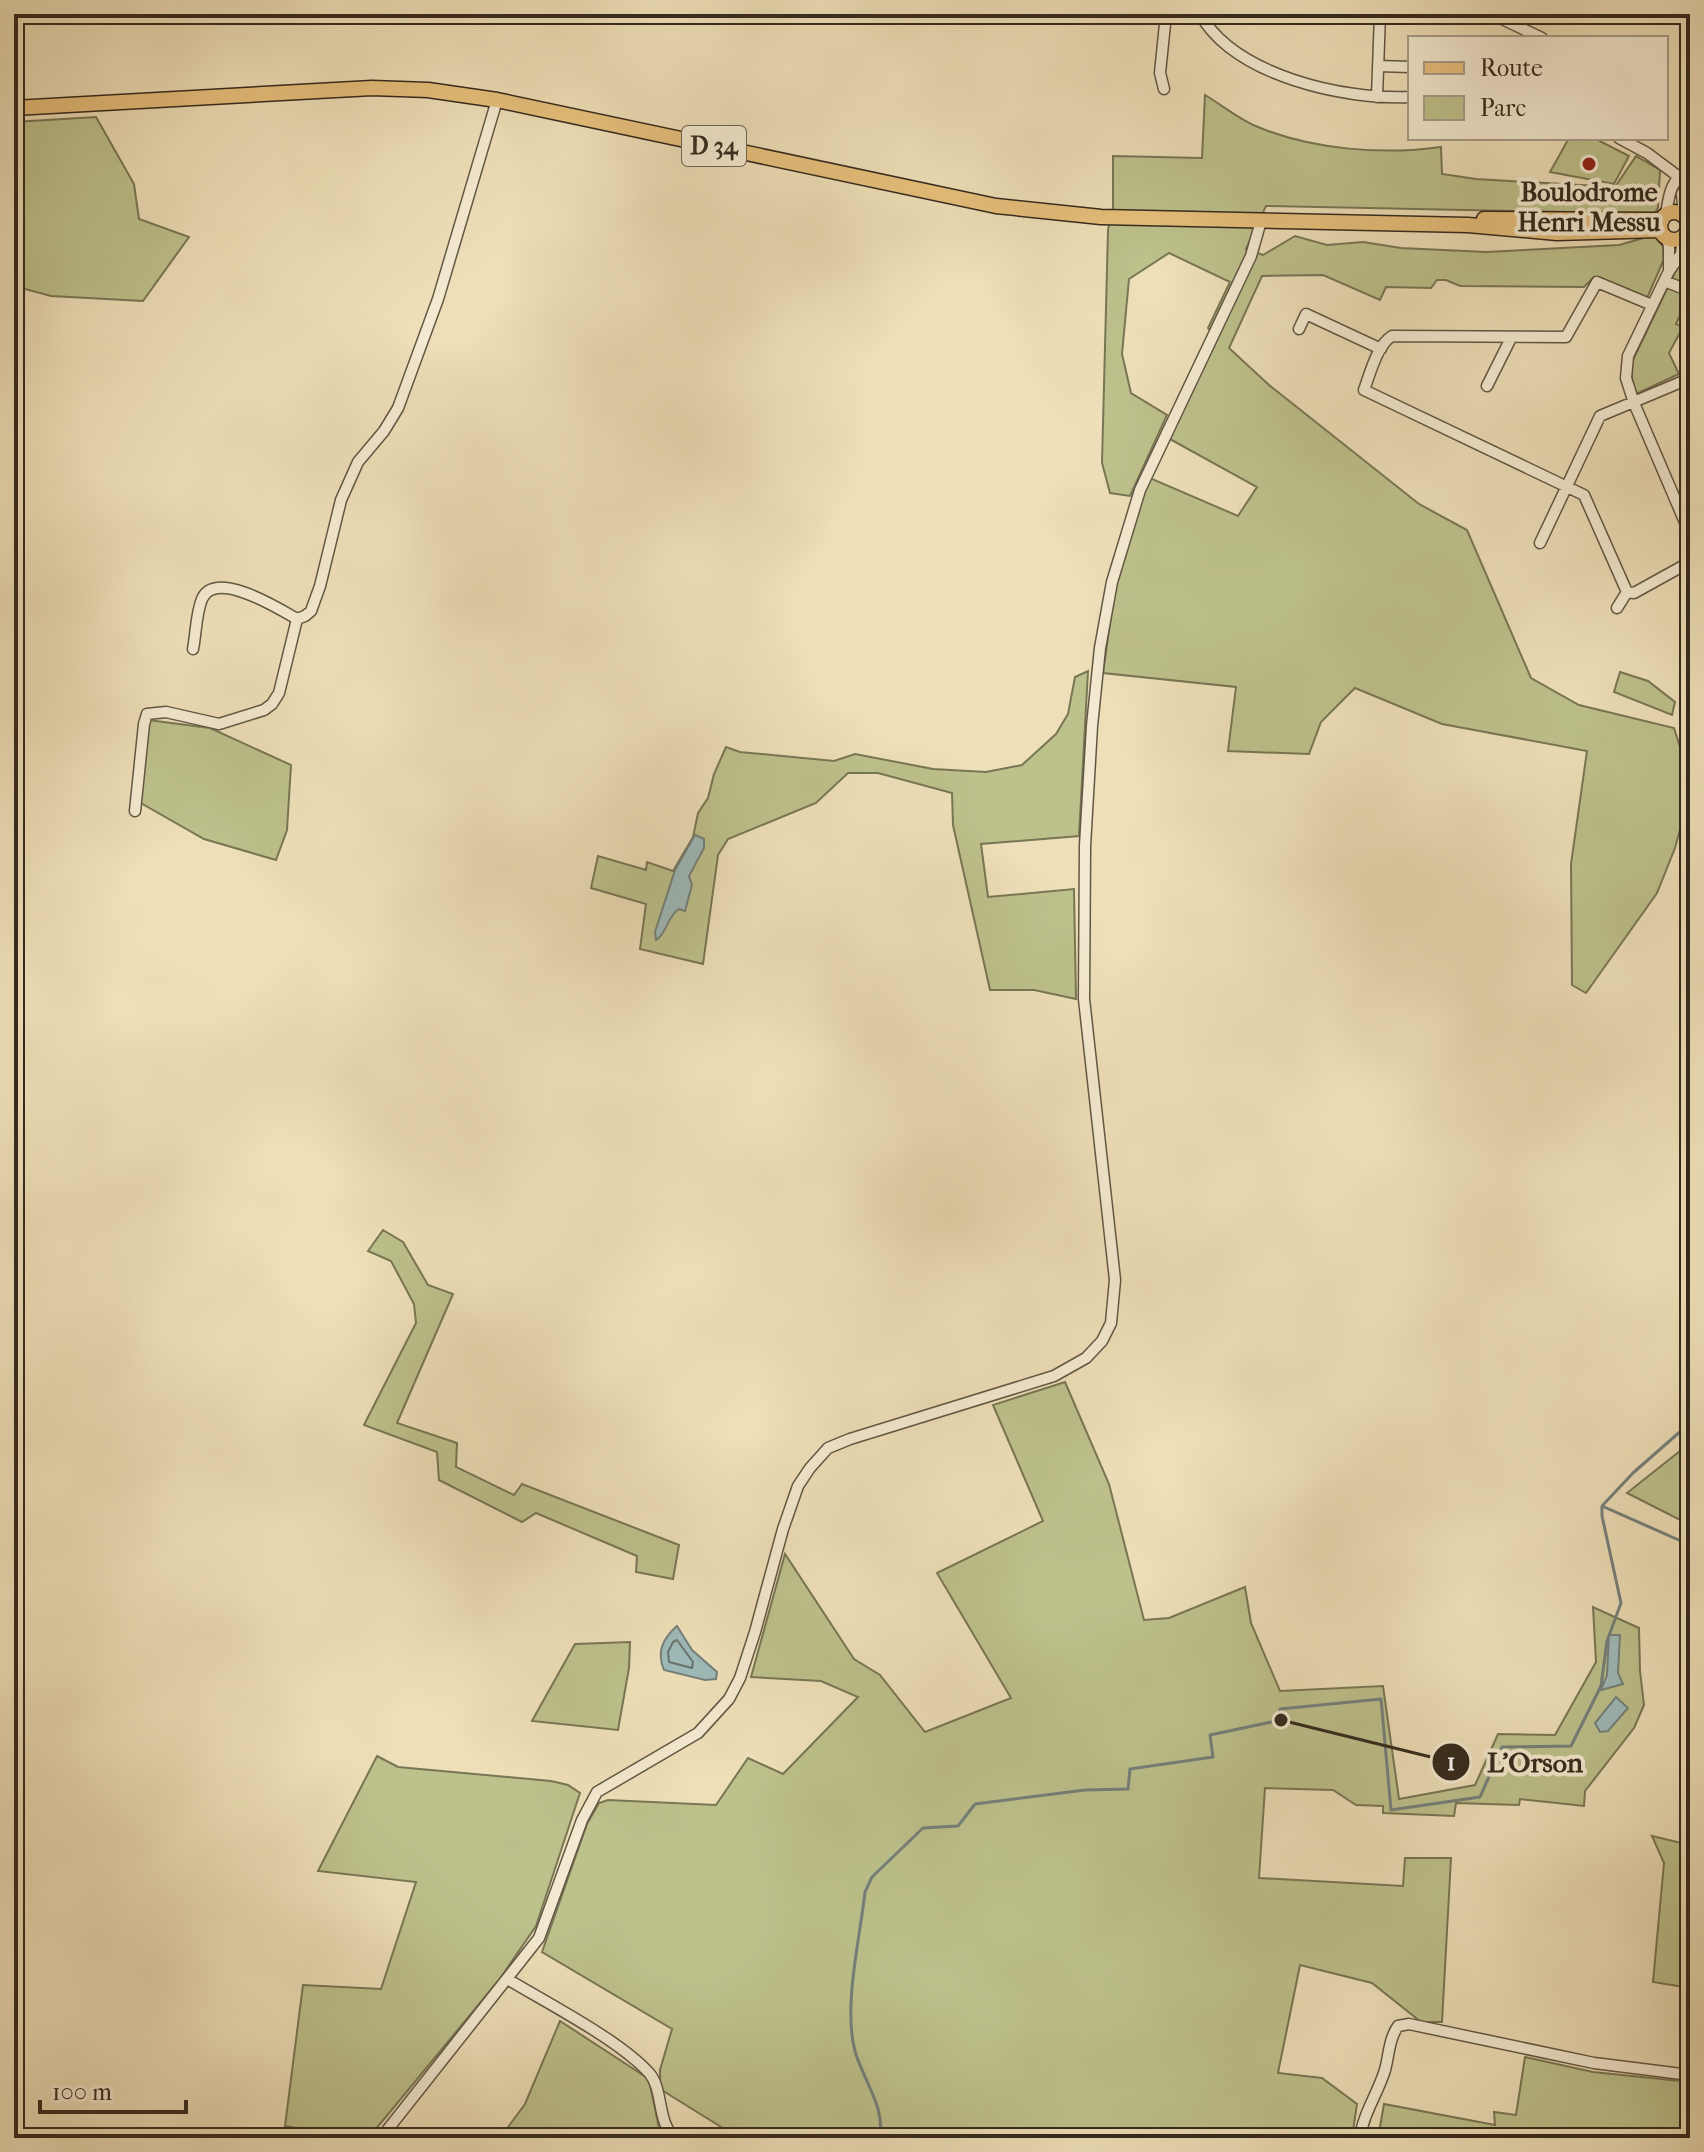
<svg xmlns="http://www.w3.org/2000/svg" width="1704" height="2152" viewBox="0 0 1704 2152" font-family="'IM FELL French Canon',serif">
<rect width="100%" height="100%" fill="#eedfb8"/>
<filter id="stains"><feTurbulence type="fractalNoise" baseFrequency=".0025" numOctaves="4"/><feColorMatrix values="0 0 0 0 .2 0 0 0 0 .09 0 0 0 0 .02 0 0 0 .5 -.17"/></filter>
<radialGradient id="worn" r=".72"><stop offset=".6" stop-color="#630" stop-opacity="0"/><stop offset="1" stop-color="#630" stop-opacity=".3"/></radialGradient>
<!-- green -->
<path fill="#bdc18c" stroke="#787654" stroke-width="2" d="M 1205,95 C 1222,105 1240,120 1258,127 C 1313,150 1384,155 1441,147 L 1442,174 L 1476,179 L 1615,187 L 1636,156 L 1660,170 L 1658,208 L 1654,214 L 1266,206 L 1246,249 L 1263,255 L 1295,236 L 1327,245 L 1363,242 L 1401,248 L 1486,252 L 1619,245 L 1654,235 L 1663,246 L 1664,259 L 1647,298 L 1594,277 L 1584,287 L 1460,286 L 1446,280 L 1437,280 L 1431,288 L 1386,287 L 1380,300 L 1323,275 L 1262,276 L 1229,348 L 1269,385 L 1419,504 L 1467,530 L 1531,678 L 1579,705 L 1674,728 L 1687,769 L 1690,772 L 1690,793 L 1675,848 L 1657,893 L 1586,993 L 1572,985 L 1571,864 L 1587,751 L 1442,724 L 1355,688 L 1321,722 L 1309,754 L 1228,751 L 1236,687 L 1103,673 L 1115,588 L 1128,537 L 1150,478 L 1238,516 L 1257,487 L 1168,438 L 1218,338 L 1208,328 L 1230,282 L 1169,253 L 1129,279 L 1122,354 L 1131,393 L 1167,415 L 1130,496 L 1110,493 L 1102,463 L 1108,230 L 1113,207 L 1113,156 L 1202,158 Z
M 96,117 L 134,184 L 139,219 L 189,237 L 143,301 L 51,296 L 14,286 L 14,122 Z
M 1569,138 L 1594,138 L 1629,156 L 1614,184 L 1550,172 Z
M 1690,241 L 1690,293 L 1676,324 L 1683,327 L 1669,353 L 1679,374 L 1636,394 L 1632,379 L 1632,362 Z
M 1088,671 L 1079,836 L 981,844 L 988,897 L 1074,889 L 1076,999 L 1034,990 L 990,990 L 953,825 L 952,793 L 878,773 L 848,773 L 816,803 L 728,839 L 718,855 L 703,964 L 640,949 L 646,904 L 591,888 L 598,856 L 646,870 L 647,862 L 673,871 L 693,837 L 698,813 L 708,798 L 714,774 L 726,747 L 740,752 L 834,761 L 855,754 L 933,769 L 986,772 L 1022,765 L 1056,734 L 1068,714 L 1075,677 Z
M 1620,672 L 1648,681 L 1675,702 L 1672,715 L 1614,692 Z
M 148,720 L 210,728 L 291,765 L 287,830 L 276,860 L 204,839 L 139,802 Z
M 383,1230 L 403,1242 L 428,1285 L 453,1294 L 397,1423 L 457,1443 L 456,1467 L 514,1495 L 522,1484 L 679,1545 L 673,1579 L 636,1572 L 637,1556 L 536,1513 L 522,1522 L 439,1480 L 437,1452 L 364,1425 L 416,1323 L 414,1304 L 391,1261 L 368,1251 Z
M 1065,1382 L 1109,1484 L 1144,1620 L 1169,1618 L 1245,1587 L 1251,1623 L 1280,1691 L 1383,1686 L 1399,1799 L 1475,1785 L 1498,1734 L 1555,1735 L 1596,1662 L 1593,1607 L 1639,1628 L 1640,1671 L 1644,1705 L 1634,1728 L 1585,1791 L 1584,1806 L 1520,1799 L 1519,1805 L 1456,1803 L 1454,1816 L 1383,1813 L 1383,1806 L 1356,1805 L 1333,1790 L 1265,1788 L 1259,1878 L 1403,1886 L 1405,1858 L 1451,1858 L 1442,2022 L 1421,2022 L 1372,1983 L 1300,1965 L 1278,2073 L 1322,2078 L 1357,2104 L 1352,2138 L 739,2138 L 660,2089 L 660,2070 L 672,2029 L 542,1952 L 587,1824 L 599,1803 L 608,1800 L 716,1805 L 748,1758 L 783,1774 L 858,1697 L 821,1681 L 751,1677 L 785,1554 L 854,1659 L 880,1675 L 925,1732 L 1011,1698 L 937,1573 L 1043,1521 L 993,1405 Z
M 1690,1443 L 1690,1525 L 1627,1493 Z
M 630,1642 L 629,1668 L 618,1730 L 532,1721 L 575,1644 Z
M 377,1756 L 398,1767 L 551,1781 L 568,1785 L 580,1793 L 536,1926 L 499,1980 L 385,2118 L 368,2138 L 353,2138 L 285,2126 L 303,1985 L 381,1989 L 416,1882 L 318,1871 Z
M 1652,1836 L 1690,1845 L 1690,1988 L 1653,1982 L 1664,1863 Z
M 560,2021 L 649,2079 L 660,2133 L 664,2138 L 500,2138 L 525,2104 Z
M 1525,2057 L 1593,2072 L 1690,2082 L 1690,2138 L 1378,2138 L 1384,2104 L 1495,2125 L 1494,2112 L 1516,2115 Z"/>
<!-- water -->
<path fill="#9ebab9" stroke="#74807b" stroke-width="2" d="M 695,835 L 704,839 L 704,848 L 689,876 L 692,885 L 685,911 L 679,909 C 667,916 667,934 656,940 L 655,932 L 675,870 Z
M 677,1626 L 692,1650 L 717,1672 L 716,1679 L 705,1680 L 664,1670 C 656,1652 663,1638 677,1626 Z
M 1609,1635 L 1620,1635 L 1618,1673 L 1623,1684 L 1601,1690 L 1607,1675 Z
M 1616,1697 L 1628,1708 L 1608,1731 L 1600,1732 L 1595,1723 Z"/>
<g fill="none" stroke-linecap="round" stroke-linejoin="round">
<!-- shore -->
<path stroke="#69726b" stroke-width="2" d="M 677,1640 L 693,1662 L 692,1668 L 669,1662 L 668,1652 L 673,1642 Z"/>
<!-- stream -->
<path stroke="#74807b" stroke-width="3" d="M 1602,1506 L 1690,1545
M 879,2138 C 887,2109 862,2078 855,2051 C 843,2007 860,1938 865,1892 L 872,1877 L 923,1828 L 958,1826 L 975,1804 L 1085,1790 L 1128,1789 L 1130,1769 L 1213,1757 L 1210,1735 L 1281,1720 L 1280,1709 L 1381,1699 L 1391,1810 L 1480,1797 L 1502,1747 L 1571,1746 L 1601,1686 L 1607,1641 L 1621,1603 L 1602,1516 L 1602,1506 L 1633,1473 L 1690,1423"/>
<defs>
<path id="minor" d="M 1200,14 C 1235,76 1344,100 1410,97
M 1500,18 L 1542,38
M 1378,66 L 1410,67
M 1164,89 L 1160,73 L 1166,14
M 1377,97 L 1380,14
M 1619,138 L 1647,153 L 1687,183
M 1666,215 C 1669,195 1670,179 1690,170
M 1684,216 L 1682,194 L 1689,181
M 1683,236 L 1681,254 L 1669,271 L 1628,356 L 1626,378 L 1634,403 L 1690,534
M 1666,237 L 1669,246 L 1669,271
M 1664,281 L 1690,291
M 1652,305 L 1597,282 L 1566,337 L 1392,336 C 1377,345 1370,374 1364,390 L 1584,495 L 1627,592 L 1634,593 L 1690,562
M 1299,329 L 1306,314 L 1381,349
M 1487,386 L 1511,338
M 1540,543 L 1600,416 L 1686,380
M 1617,608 L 1627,592
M 193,649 C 196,634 196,613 202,599 C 215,569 278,608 297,619
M 135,811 L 144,724 L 147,714 L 166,712 L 219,724 L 264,710 L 272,704 L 279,693 L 297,619 L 305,616 L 311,611 L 320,586 L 341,500 L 358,462 L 384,431 L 398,408 L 438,299 L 497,100
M 509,1980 C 549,2004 621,2041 650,2074 C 663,2090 657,2120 674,2138
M 381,2138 L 539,1938 L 582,1820 L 597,1792 L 698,1733 L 729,1699 L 740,1678 L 755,1632 L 783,1529 L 798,1486 L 810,1468 L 828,1448 L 850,1439 L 1054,1376 L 1086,1358 L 1102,1341 L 1111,1323 L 1115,1280 L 1084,999 L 1085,846 L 1092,726 L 1100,648 L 1112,582 L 1140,490 L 1251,256 L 1261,221
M 1360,2138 C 1363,2114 1378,2093 1385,2070 C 1389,2055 1389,2039 1398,2026 L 1409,2024 L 1594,2063 L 1690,2075"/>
<path id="major" d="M 14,108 L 372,88 L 428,90 L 497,100 L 996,206 L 1101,217 L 1468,225 L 1557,233 L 1661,230
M1660 226a14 14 0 1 1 28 0a14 14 0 1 1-28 0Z
M 1484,219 L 1662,220"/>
</defs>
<!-- minor casing -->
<use href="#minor" stroke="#625744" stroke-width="13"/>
<!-- major casing -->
<use href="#major" stroke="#342a1d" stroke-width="17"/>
<!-- minor -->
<use href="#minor" stroke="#f4ead1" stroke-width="10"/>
<!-- major -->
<use href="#major" stroke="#e7c07c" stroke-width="14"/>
</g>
<!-- markers -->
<circle fill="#8f2418" stroke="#f4ead1" stroke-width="3" cx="1589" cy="164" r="8"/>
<g text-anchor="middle" stroke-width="8" stroke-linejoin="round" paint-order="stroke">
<!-- shield labels -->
<rect fill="#f4ead1" stroke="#6e6453" stroke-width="2" x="682" y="126" width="64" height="40" rx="6"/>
<g font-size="24" font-weight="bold" fill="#342a1d">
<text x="714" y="154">D 34</text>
</g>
<!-- poi labels -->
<g font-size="26" font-weight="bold" fill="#342a1d" stroke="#f4ead1">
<text x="1589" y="201">Boulodrome<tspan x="1589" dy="30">Henri Messu</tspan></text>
</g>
</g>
<!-- callouts -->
<path fill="none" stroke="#342a1d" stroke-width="3" d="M1281 1720L1451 1762"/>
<g fill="#342a1d" stroke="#f4ead1" stroke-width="3">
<circle cx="1281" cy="1720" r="8"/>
<circle cx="1451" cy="1762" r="20"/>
</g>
<g font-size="24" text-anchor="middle" font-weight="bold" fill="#fff">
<text x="1451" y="1770">1</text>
</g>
<g font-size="28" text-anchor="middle" font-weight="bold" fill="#342a1d" stroke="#f4ead1" stroke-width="8" stroke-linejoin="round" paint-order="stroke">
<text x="1535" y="1772">L’Orson</text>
</g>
<!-- margin -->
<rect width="1704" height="2152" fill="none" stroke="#eedfb8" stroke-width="48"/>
<rect x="16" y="16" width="1672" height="2120" fill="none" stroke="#342a1d" stroke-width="4"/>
<rect x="24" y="24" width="1656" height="2104" fill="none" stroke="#342a1d" stroke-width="2"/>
<!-- legend -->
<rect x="1408" y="36" width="260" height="104" fill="#f4ead1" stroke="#a79d89" stroke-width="2"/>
<rect x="1424" y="62" width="40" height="12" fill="#e7c07c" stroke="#a79d89" stroke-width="2"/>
<text x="1480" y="76" font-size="24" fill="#342a1d">Route</text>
<rect x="1424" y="96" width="40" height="24" fill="#bdc18c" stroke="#a79d89" stroke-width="2"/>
<text x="1480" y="116" font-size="24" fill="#342a1d">Parc</text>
<!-- scale -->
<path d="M40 2100v12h146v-12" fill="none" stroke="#342a1d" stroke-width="4"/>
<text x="52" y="2100" font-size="24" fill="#342a1d" stroke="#f4ead1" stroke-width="6" paint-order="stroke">100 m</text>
<rect width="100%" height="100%" filter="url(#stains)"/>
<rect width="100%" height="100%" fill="url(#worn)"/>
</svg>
